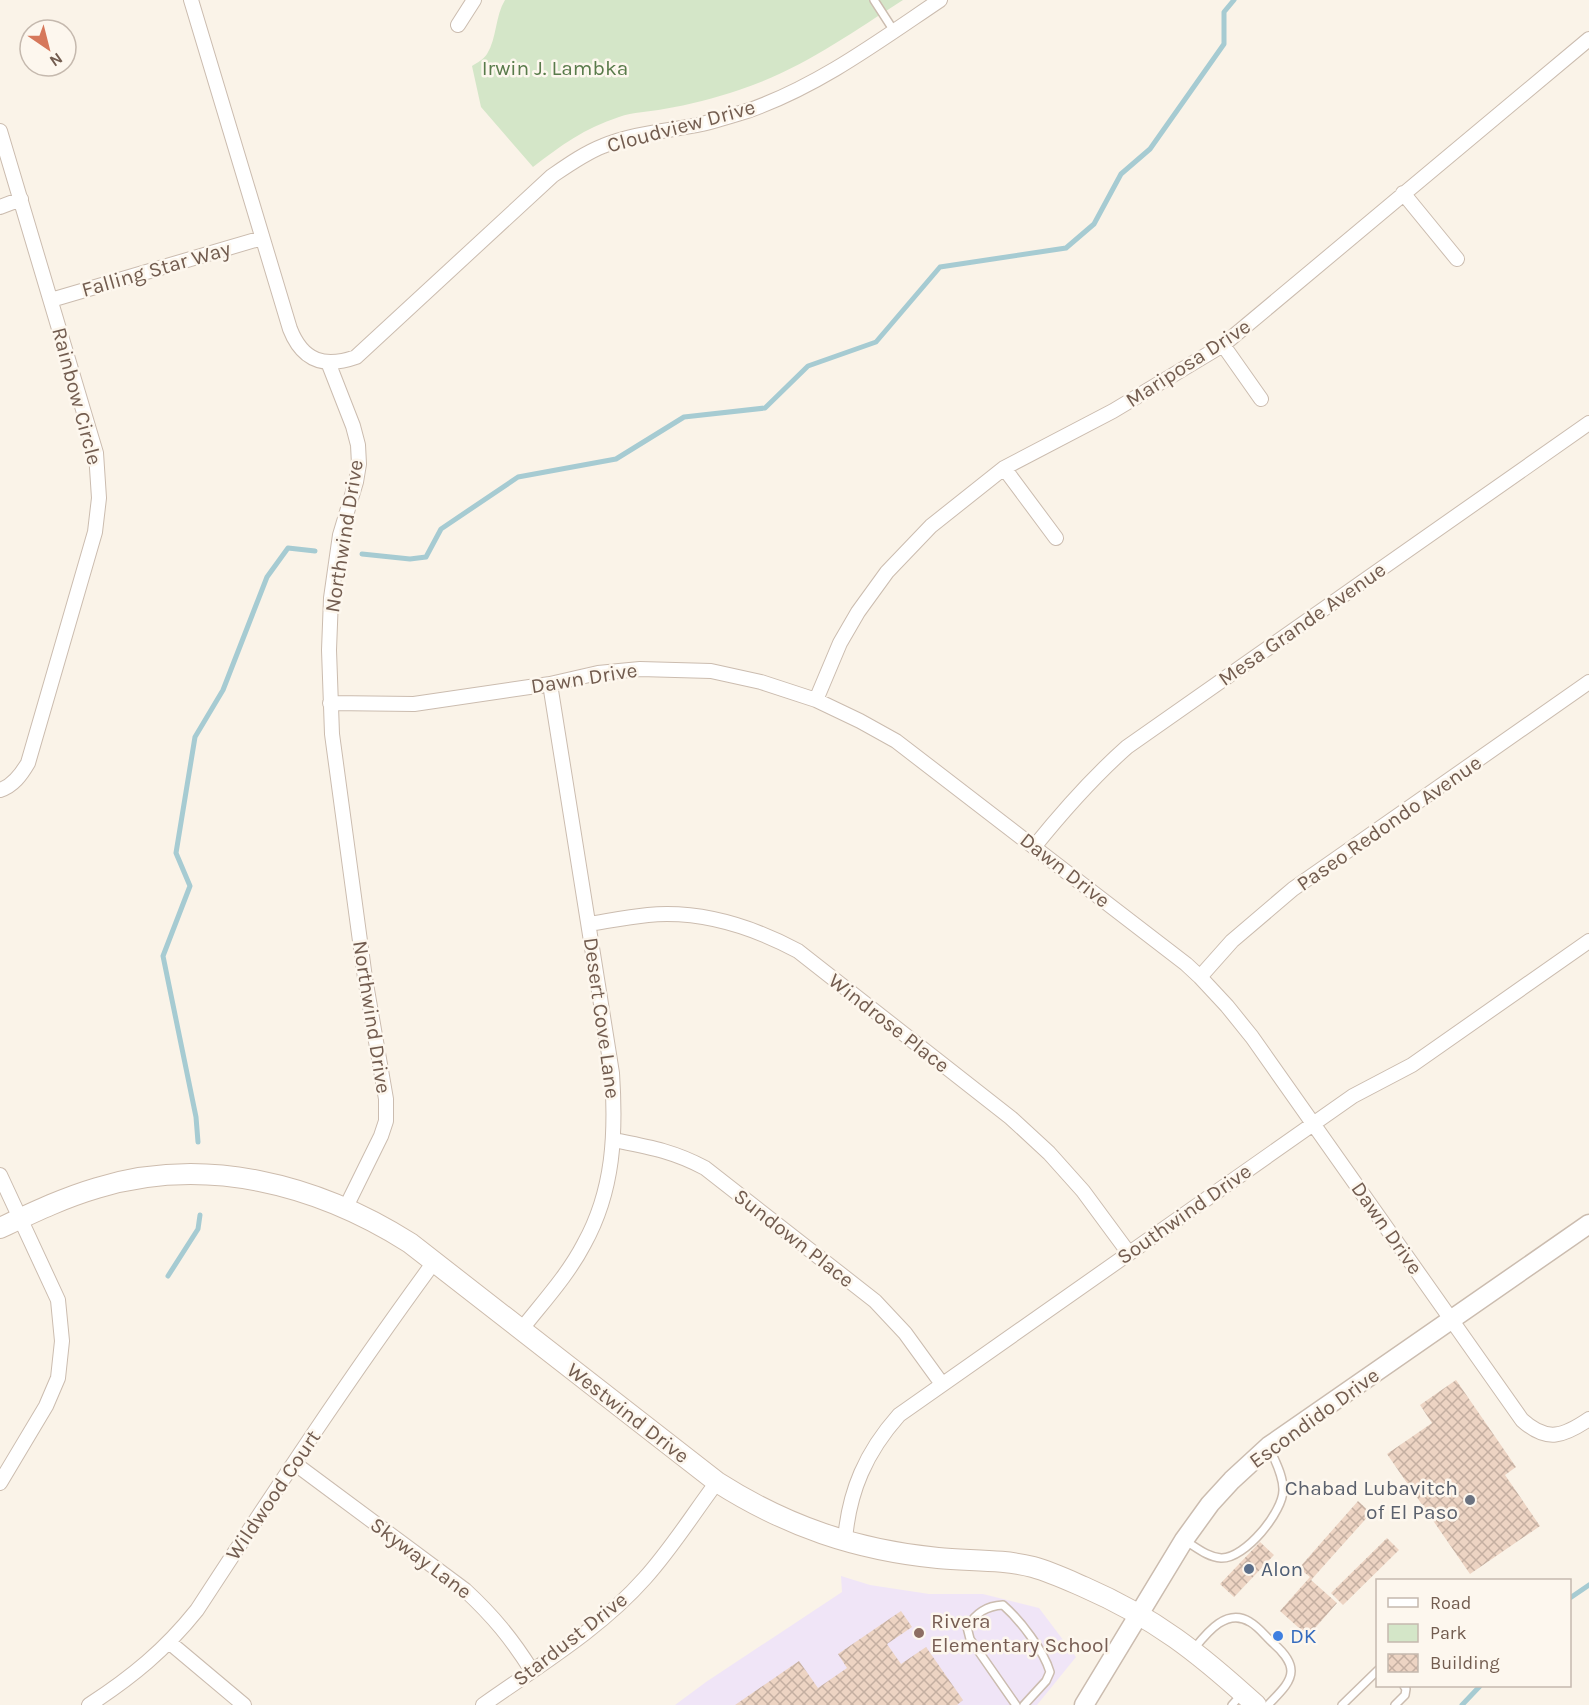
<svg xmlns="http://www.w3.org/2000/svg" width="1589" height="1705" viewBox="0 0 1589 1705" font-family="Karla,sans-serif">
<defs>
<pattern id="building-cross-hatch" width="8" height="8" patternUnits="userSpaceOnUse" patternTransform="scale(1.5)"><rect width="8" height="8" fill="#edd4c3"/><path d="M0 0l8 8M0 8l8-8" fill="none" stroke="#c4afa1"/></pattern>
</defs>
<rect width="100%" height="100%" fill="#faf3e8"/>
<!-- education -->
<path fill="#f0e5f7" d="M 841,1576 L 870,1585 L 929,1594 L 983,1594 L 1039,1608 L 1076,1657 L 1037,1705 L 675,1705 L 706,1682 L 842,1592 Z"/>
<!-- park -->
<path fill="#d4e6c8" d="M 505,0 L 903,0 C 848,35 802,69 739,90 C 715,98 689,105 664,109 C 649,112 633,112 619,117 C 585,128 560,146 533,167 L 481,107 L 472,66 C 477,63 484,59 487,54 C 497,38 495,16 505,0 Z"/>
<g fill="none" stroke-linecap="round" stroke-linejoin="round">
<!-- stream -->
<path stroke="#a6cbd2" stroke-width="5" d="M 362,554 L 410,559 L 426,557 L 441,529 L 518,477 L 616,459 L 684,417 L 765,408 L 808,366 L 876,342 L 940,267 L 1066,248 L 1094,224 L 1121,174 L 1150,149 L 1224,44 L 1224,12 L 1234,0
M 198,1142 L 196,1117 L 163,956 L 190,886 L 176,853 L 195,737 L 223,690 L 267,577 L 288,548 L 315,551
M 168,1276 L 198,1229 L 200,1215
M 1570,1598 L 1589,1585
M 1462,1705 L 1480,1686"/>
</g>
<!-- building -->
<path fill="url(#building-cross-hatch)" d="M 1456,1380 L 1516,1467 L 1505,1475 L 1540,1526 L 1470,1574 L 1387,1454 L 1432,1423 L 1420,1405 Z
M 1358,1501 L 1371,1513 L 1311,1580 L 1337,1603 L 1308,1636 L 1280,1611 L 1310,1577 L 1299,1568 Z
M 1387,1538 L 1399,1550 L 1343,1605 L 1331,1593 Z
M 1260,1542 L 1274,1555 L 1234,1597 L 1220,1584 Z
M 901,1611 L 912,1627 L 887,1644 L 901,1664 L 926,1647 L 963,1700 L 957,1705 L 735,1705 L 799,1661 L 818,1688 L 847,1668 L 838,1654 Z"/>
<g fill="none" stroke-linecap="round" stroke-linejoin="round">
<defs>
<path id="service" d="M 874,0 L 894,31
M 1184,1540 C 1196,1547 1207,1557 1221,1558 C 1245,1559 1284,1511 1283,1489 C 1283,1475 1275,1461 1270,1449
M 1193,1650 C 1206,1634 1226,1607 1250,1622 C 1259,1627 1266,1637 1274,1644 C 1281,1650 1291,1661 1291,1671 C 1291,1684 1276,1696 1268,1705
M 1016,1705 L 970,1639 L 967,1627 C 976,1613 986,1606 1003,1605 C 1020,1620 1044,1651 1050,1672 L 1046,1681 L 1024,1705
M 1232,1705 L 1241,1695
M 1342,1705 L 1378,1670
M 1395,1705 L 1405,1695 L 1406,1689 L 1404,1686"/>
<path id="minor" d="M 191,0 L 290,329 C 303,362 325,368 356,357 L 552,176 C 568,165 585,153 603,146 C 634,133 669,131 702,124 C 718,120 734,115 750,110 C 820,85 879,41 940,0
M 458,25 L 474,0
M 0,131 L 96,453 L 99,498 L 95,532 L 28,763 C 21,775 13,786 0,790
M 1403,193 L 1457,259
M 0,207 L 21,199
M 51,300 L 262,238
M 1223,345 L 1261,399
M 328,362 L 353,426 L 358,445 L 359,464 L 356,482 L 340,535 L 331,598 L 329,650 L 332,734 L 365,978 L 386,1099 L 386,1121 L 381,1136 L 346,1207
M 1004,468 L 1056,538
M 816,700 L 840,643 L 858,612 L 887,572 L 931,526 L 1004,468 L 1113,411 L 1223,345 L 1589,39
M 330,703 L 414,704 L 550,684 L 598,673 L 640,669 L 711,671 L 761,682 L 816,700 L 860,721 L 896,741 L 1186,964 L 1200,977 L 1227,1006 L 1252,1037 L 1522,1420 C 1547,1443 1564,1436 1589,1419
M 1034,847 C 1063,811 1092,778 1127,747 L 1589,423
M 589,924 C 608,921 628,917 648,915 C 701,910 751,926 798,951 L 1011,1118 L 1049,1153 L 1083,1191 L 1128,1252
M 1200,977 L 1232,941 L 1293,889 L 1589,682
M 614,1140 C 649,1147 673,1151 705,1168 L 875,1301 L 905,1333 L 942,1384
M 0,1175 L 58,1300 L 62,1341 L 58,1378 L 46,1406 L 0,1483
M 521,1330 C 543,1302 568,1275 584,1244 C 614,1190 616,1133 612,1073 L 550,684
M 294,1463 L 465,1590 C 493,1616 512,1639 532,1671
M 845,1540 C 849,1491 866,1452 899,1415 L 1353,1096 L 1412,1065 L 1589,941
M 169,1642 L 244,1705
M 89,1705 C 132,1677 165,1650 197,1610 C 274,1492 351,1375 434,1262
M 483,1705 C 538,1666 600,1629 645,1578 C 672,1548 693,1514 717,1482"/>
<path id="tertiary" d="M 1084,1705 L 1184,1540 L 1210,1504 L 1232,1480 L 1269,1446 L 1589,1224"/>
<path id="secondary" d="M 0,1228 C 32,1213 63,1198 97,1188 C 205,1155 317,1184 410,1243 L 717,1482 C 786,1526 856,1550 938,1558 C 970,1561 1002,1559 1033,1567 C 1051,1572 1068,1580 1084,1587 C 1155,1618 1199,1653 1256,1705"/>
</defs>
<!-- service casing -->
<use href="#service" stroke="#cbbcaf" stroke-width="10"/>
<!-- minor casing -->
<use href="#minor" stroke="#cbbcaf" stroke-width="16"/>
<!-- tertiary casing -->
<use href="#tertiary" stroke="#cbbcaf" stroke-width="21"/>
<!-- secondary casing -->
<use href="#secondary" stroke="#cdbcad" stroke-width="22"/>
<!-- service -->
<use href="#service" stroke="#fff" stroke-width="7"/>
<!-- minor -->
<use href="#minor" stroke="#fff" stroke-width="14"/>
<!-- tertiary -->
<use href="#tertiary" stroke="#fff" stroke-width="18"/>
<!-- secondary -->
<use href="#secondary" stroke="#fff" stroke-width="20"/>
</g>
<!-- markers -->
<circle fill="#6b7280" stroke="#fdf7ee" stroke-width="2" cx="1470" cy="1500" r="6"/>
<circle fill="#5c6f8a" stroke="#fdf7ee" stroke-width="2" cx="1249" cy="1569" r="6"/>
<circle fill="#8d6e63" stroke="#fdf7ee" stroke-width="2" cx="919" cy="1633" r="6"/>
<circle fill="#3f7fe0" stroke="#fdf7ee" stroke-width="2" cx="1278" cy="1636" r="6"/>
<g text-anchor="middle" stroke-width="5" stroke-linejoin="round" paint-order="stroke">
<!-- park labels -->
<g font-size="21" fill="#597b4b" stroke="#fdf7ee">
<text x="555" y="75">Irwin J. Lambka</text>
</g>
<!-- street labels -->
<g font-size="21" fill="#725c4f" stroke="#fdf7ee">
<text transform="translate(681 126) rotate(-15)" y="7">Cloudview Drive</text>
<text transform="translate(156 269) rotate(-16)" y="7">Falling Star Way</text>
<text transform="translate(1188 363) rotate(-33)" y="7">Mariposa Drive</text>
<text transform="translate(77 396) rotate(75)" y="7">Rainbow Circle</text>
<text transform="translate(344 536) rotate(-81)" y="7">Northwind Drive</text>
<text transform="translate(1302 624) rotate(-35)" y="7">Mesa Grande Avenue</text>
<text transform="translate(584 678) rotate(-9)" y="7">Dawn Drive</text>
<text transform="translate(1389 823) rotate(-35)" y="7">Paseo Redondo Avenue</text>
<text transform="translate(1065 870) rotate(38)" y="7">Dawn Drive</text>
<text transform="translate(372 1017) rotate(81)" y="7">Northwind Drive</text>
<text transform="translate(602 1018) rotate(82)" y="7">Desert Cove Lane</text>
<text transform="translate(889 1023) rotate(38)" y="7">Windrose Place</text>
<text transform="translate(1184 1214) rotate(-35)" y="7">Southwind Drive</text>
<text transform="translate(1387 1228) rotate(55)" y="7">Dawn Drive</text>
<text transform="translate(794 1238) rotate(38)" y="7">Sundown Place</text>
<text transform="translate(628 1413) rotate(38)" y="7">Westwind Drive</text>
<text transform="translate(1314 1418) rotate(-36)" y="7">Escondido Drive</text>
<text transform="translate(273 1495) rotate(-56)" y="7">Wildwood Court</text>
<text transform="translate(421 1558) rotate(37)" y="7">Skyway Lane</text>
<text transform="translate(570 1639) rotate(-38)" y="7">Stardust Drive</text>
</g>
<!-- worship labels -->
<g font-size="21" fill="#5b616d" stroke="#fdf7ee" text-anchor="end">
<text x="1458" y="1495">Chabad Lubavitch<tspan x="1458" dy="24">of El Paso</tspan></text>
</g>
<!-- service labels -->
<g font-size="21" fill="#4e5e75" stroke="#fdf7ee" text-anchor="start">
<text x="1261" y="1576">Alon</text>
</g>
<!-- education labels -->
<g font-size="21" fill="#785e54" stroke="#fdf7ee" text-anchor="start">
<text x="931" y="1628">Rivera<tspan x="931" dy="24">Elementary School</tspan></text>
</g>
<!-- shop labels -->
<g font-size="21" fill="#366cbe" stroke="#fdf7ee" text-anchor="start">
<text x="1290" y="1643">DK</text>
</g>
</g>
<!-- legend -->
<rect x="1376" y="1579" width="195" height="108" fill="#fdf7ee" stroke="#c5b9ae" stroke-width="1.5"/>
<rect x="1388" y="1598" width="30" height="9" fill="#ffffff" stroke="#c5b9ae" stroke-width="1.5"/>
<text x="1430" y="1609" font-size="18" fill="#725c4f">Road</text>
<rect x="1388" y="1624" width="30" height="18" fill="#d4e6c8" stroke="#c5b9ae" stroke-width="1.5"/>
<text x="1430" y="1639" font-size="18" fill="#725c4f">Park</text>
<rect x="1388" y="1654" width="30" height="18" fill="url(#building-cross-hatch)" stroke="#c5b9ae" stroke-width="1.5"/>
<text x="1430" y="1669" font-size="18" fill="#725c4f">Building</text>
<!-- north arrow -->
<g transform="translate(48 48) rotate(145)"><circle r="28" fill="#fdf7ee" stroke="#c5b9ae" stroke-width="1.5"/>
<path d="M0-4.5L10 22L0 15L-10 22Z" fill="#d6785b"/>
<text y="-9" font-size="16" font-weight="bold" text-anchor="middle" fill="#725c4f">N</text>
</g>
</svg>
